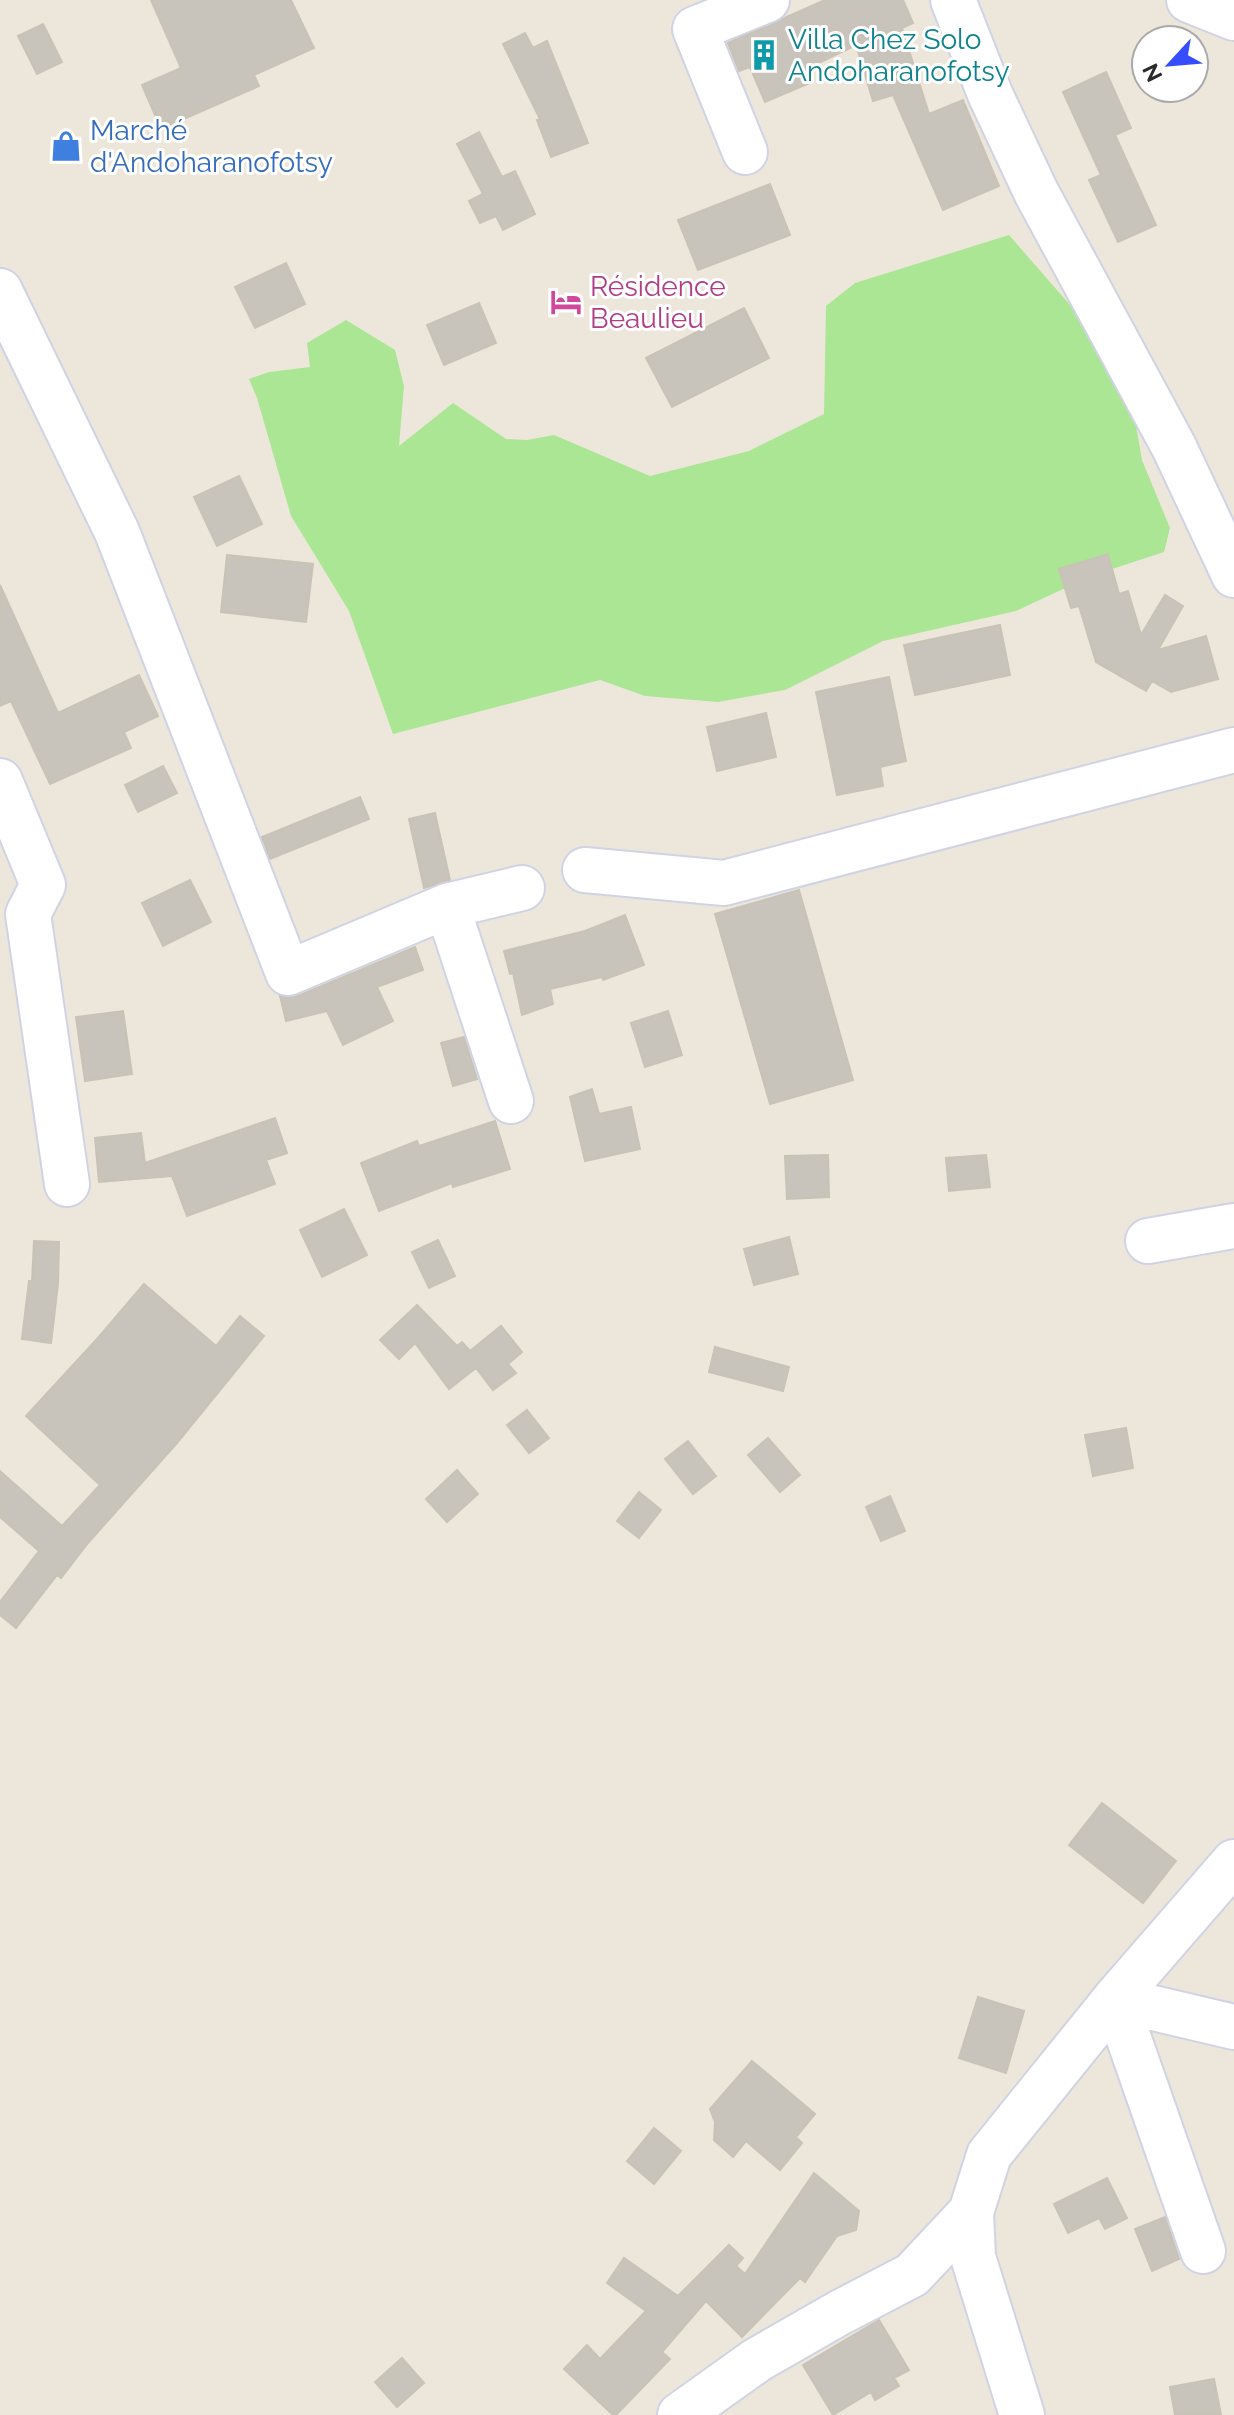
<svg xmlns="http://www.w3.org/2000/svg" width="1234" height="2415" viewBox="0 0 1234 2415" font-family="Raleway,sans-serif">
<rect width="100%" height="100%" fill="#ede7db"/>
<!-- green -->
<path fill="#abe695" d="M 1009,235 L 1077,313 L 1129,386 L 1142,460 L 1170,528 L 1164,552 L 1091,576 L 1016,611 L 883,641 L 785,690 L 718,702 L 645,696 L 600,680 L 393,734 L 349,611 L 291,516 L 257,398 L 249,379 L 269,372 L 310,367 L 307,343 L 346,320 L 395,350 L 404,386 L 399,446 L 453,403 L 506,439 L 527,440 L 554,435 L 650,476 L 749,451 L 824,414 L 826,306 L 855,283 Z"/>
<!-- building -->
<path fill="#c8c3bb" stroke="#c8c3b5" stroke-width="2" d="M 151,0 L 291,0 L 314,48 L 254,75 L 259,86 L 161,129 L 142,85 L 181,68 Z
M 825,0 L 903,0 L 913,23 L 902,28 L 929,114 L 963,100 L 999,186 L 943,210 L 893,95 L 873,101 L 856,45 L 806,69 L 812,82 L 765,102 L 750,67 L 739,71 L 728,43 Z
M 43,24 L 62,62 L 37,74 L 18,36 Z
M 525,33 L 533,48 L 547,41 L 588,143 L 551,157 L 537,120 L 540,119 L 503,44 Z
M 1106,72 L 1131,128 L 1115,135 L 1156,225 L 1118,242 L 1089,180 L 1101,175 L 1063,92 Z
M 479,132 L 502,177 L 515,171 L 535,214 L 503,230 L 496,216 L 480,223 L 469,201 L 483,194 L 457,144 Z
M 770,184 L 790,235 L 698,270 L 678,220 Z
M 286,263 L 305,304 L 255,328 L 235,287 Z
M 479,303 L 496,343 L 444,365 L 427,325 Z
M 744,308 L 769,358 L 672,407 L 646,358 Z
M 239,476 L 262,524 L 217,546 L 194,497 Z
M 1108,554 L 1119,594 L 1128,591 L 1141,635 L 1165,595 L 1183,606 L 1158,650 L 1206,636 L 1218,679 L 1171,692 L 1152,681 L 1146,691 L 1096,662 L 1079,606 L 1071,608 L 1059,569 Z
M 227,555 L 313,564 L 306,622 L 221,612 Z
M 0,585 L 58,713 L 139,675 L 158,716 L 124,732 L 131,748 L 50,784 L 11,701 L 0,706 Z
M 1000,625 L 1010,675 L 915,695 L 904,645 Z
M 889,677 L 906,761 L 880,767 L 883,786 L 837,795 L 816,692 Z
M 766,713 L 776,757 L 717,771 L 707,727 Z
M 163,766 L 177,793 L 138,812 L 125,785 Z
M 360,797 L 369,819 L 270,859 L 262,837 Z
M 435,813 L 450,880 L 424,888 L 409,819 Z
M 190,880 L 211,922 L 163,946 L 142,903 Z
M 799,890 L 853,1080 L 770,1104 L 715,914 Z
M 625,915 L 644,965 L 603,980 L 602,977 L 550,989 L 553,1004 L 522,1015 L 513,973 L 510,974 L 504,951 L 585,931 Z
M 415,947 L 423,970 L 377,987 L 393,1021 L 343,1045 L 327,1011 L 286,1021 L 280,996 L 298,996 Z
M 123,1011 L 132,1074 L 85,1081 L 76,1017 Z
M 668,1011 L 682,1055 L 645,1067 L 631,1023 Z
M 464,1037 L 477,1079 L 453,1086 L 441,1043 Z
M 592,1089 L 599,1114 L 631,1107 L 640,1149 L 585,1161 L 570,1097 Z
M 275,1118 L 287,1153 L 266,1160 L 275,1184 L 187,1216 L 172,1176 L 99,1182 L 95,1138 L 141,1133 L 145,1163 Z
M 495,1121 L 510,1169 L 453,1187 L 452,1183 L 379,1211 L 361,1163 L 417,1141 L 419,1146 Z
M 828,1155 L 829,1197 L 787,1199 L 785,1156 Z
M 986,1155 L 990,1187 L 949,1191 L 946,1158 Z
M 344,1209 L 367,1255 L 322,1277 L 300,1230 Z
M 789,1237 L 798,1274 L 754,1285 L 744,1249 Z
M 438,1240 L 455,1276 L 429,1288 L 412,1252 Z
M 34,1241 L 59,1242 L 58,1284 L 51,1343 L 22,1339 L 29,1281 L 32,1281 Z
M 144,1284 L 216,1346 L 240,1316 L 264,1336 L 177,1443 L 88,1543 L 61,1578 L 57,1575 L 16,1628 L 0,1615 L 0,1602 L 39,1551 L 0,1517 L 0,1471 L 62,1526 L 100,1485 L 26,1416 L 97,1339 Z
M 417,1305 L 457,1346 L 462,1342 L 470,1351 L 501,1326 L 522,1352 L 508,1364 L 516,1373 L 493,1390 L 476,1368 L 449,1389 L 415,1343 L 399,1359 L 380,1340 Z
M 715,1347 L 789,1367 L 783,1391 L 709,1372 Z
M 527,1410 L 549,1438 L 529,1453 L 507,1425 Z
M 1126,1428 L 1133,1468 L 1093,1476 L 1085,1435 Z
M 768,1438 L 800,1475 L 780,1492 L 748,1455 Z
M 688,1441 L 716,1476 L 693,1494 L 665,1459 Z
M 457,1470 L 478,1494 L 447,1522 L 426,1499 Z
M 639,1492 L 661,1510 L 639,1538 L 617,1521 Z
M 890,1496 L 905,1531 L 881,1541 L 866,1507 Z
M 1102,1803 L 1176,1861 L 1143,1903 L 1069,1845 Z
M 978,1997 L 1024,2011 L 1006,2073 L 959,2058 Z
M 752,2061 L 815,2114 L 796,2137 L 802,2143 L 780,2170 L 746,2141 L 733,2157 L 714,2140 L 715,2122 L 710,2109 Z
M 654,2128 L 681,2151 L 654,2184 L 627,2161 Z
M 814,2173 L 859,2211 L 856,2230 L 837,2236 L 805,2282 L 800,2278 L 742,2337 L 706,2301 L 662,2352 L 670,2359 L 616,2415 L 613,2415 L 564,2369 L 587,2345 L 600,2359 L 646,2311 L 607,2283 L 624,2258 L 678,2296 L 729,2245 L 743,2258 L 736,2266 L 745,2274 Z
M 1107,2178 L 1127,2218 L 1105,2229 L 1099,2218 L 1068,2233 L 1054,2204 Z
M 1165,2217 L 1179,2259 L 1152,2271 L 1135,2229 Z
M 879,2320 L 909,2370 L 894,2378 L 899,2386 L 875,2400 L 871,2392 L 833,2415 L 803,2365 Z
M 402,2358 L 424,2383 L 397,2407 L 375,2382 Z
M 1214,2379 L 1221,2415 L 1175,2415 L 1170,2387 Z"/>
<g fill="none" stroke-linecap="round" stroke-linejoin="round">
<defs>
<path id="minor" d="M 953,0 L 990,94 L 1036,192 L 1174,447 L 1234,575
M 1189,0 L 1234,18
M 745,152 L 695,29 L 767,0
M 0,291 L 117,532 L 288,973 L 447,906 L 522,888
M 0,781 L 43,885 L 28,914 L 67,1184
M 585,870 L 724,883 L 1234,750
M 447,906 L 511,1101
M 1148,1241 L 1234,1226
M 1203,2251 L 1115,1999 L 1234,2027
M 680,2415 L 757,2360 L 839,2313 L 912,2275 L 971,2212
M 1022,2415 L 973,2257 L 971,2212 L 989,2155 L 1115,1999 L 1234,1862"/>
</defs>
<!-- minor casing -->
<use href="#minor" stroke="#d0d3e4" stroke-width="48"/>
<!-- minor -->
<use href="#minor" stroke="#fff" stroke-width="44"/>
</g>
<!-- icons -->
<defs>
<symbol id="building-bare" viewBox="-9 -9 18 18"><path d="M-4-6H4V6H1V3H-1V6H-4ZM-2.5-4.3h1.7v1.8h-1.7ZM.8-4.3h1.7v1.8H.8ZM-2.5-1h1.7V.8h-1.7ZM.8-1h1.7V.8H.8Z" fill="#0f9aa8" stroke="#fff" stroke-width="2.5" paint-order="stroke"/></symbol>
<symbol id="shop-bare" viewBox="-9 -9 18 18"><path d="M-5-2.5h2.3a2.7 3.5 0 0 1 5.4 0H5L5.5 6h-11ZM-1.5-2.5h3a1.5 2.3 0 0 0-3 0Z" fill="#3f7fe0" stroke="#fff" stroke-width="2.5" paint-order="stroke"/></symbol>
<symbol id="hotel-bare" viewBox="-9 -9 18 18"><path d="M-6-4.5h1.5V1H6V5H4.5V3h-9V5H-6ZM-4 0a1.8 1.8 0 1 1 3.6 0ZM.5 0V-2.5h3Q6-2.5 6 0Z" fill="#d1479c" stroke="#fff" stroke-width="2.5" paint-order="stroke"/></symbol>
</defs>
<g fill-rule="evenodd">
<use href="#building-bare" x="742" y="33" width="44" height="44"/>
<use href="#shop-bare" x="44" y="124" width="44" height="44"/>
<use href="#hotel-bare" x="544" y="280" width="44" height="44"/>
</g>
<g text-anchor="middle" stroke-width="6" stroke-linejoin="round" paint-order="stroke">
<!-- culture labels -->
<g font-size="28" fill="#0d838f" stroke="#fff" text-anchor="start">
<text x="788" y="49">Villa Chez Solo<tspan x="788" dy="32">Andoharanofotsy</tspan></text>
</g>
<!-- shop labels -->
<g font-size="28" fill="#366cbe" stroke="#fff" text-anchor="start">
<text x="90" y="140">Marché<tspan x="90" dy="32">d'Andoharanofotsy</tspan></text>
</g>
<!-- hotel labels -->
<g font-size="28" fill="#b23c85" stroke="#fff" text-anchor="start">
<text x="590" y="296">Résidence<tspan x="590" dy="32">Beaulieu</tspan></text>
</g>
</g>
<!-- north arrow -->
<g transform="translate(1170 64) rotate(244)"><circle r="38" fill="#ffffff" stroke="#aaaaaa" stroke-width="2"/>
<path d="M0-6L14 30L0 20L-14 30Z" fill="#364dff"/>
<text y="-12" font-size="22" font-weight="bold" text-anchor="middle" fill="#2a2a2a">N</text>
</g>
</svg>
